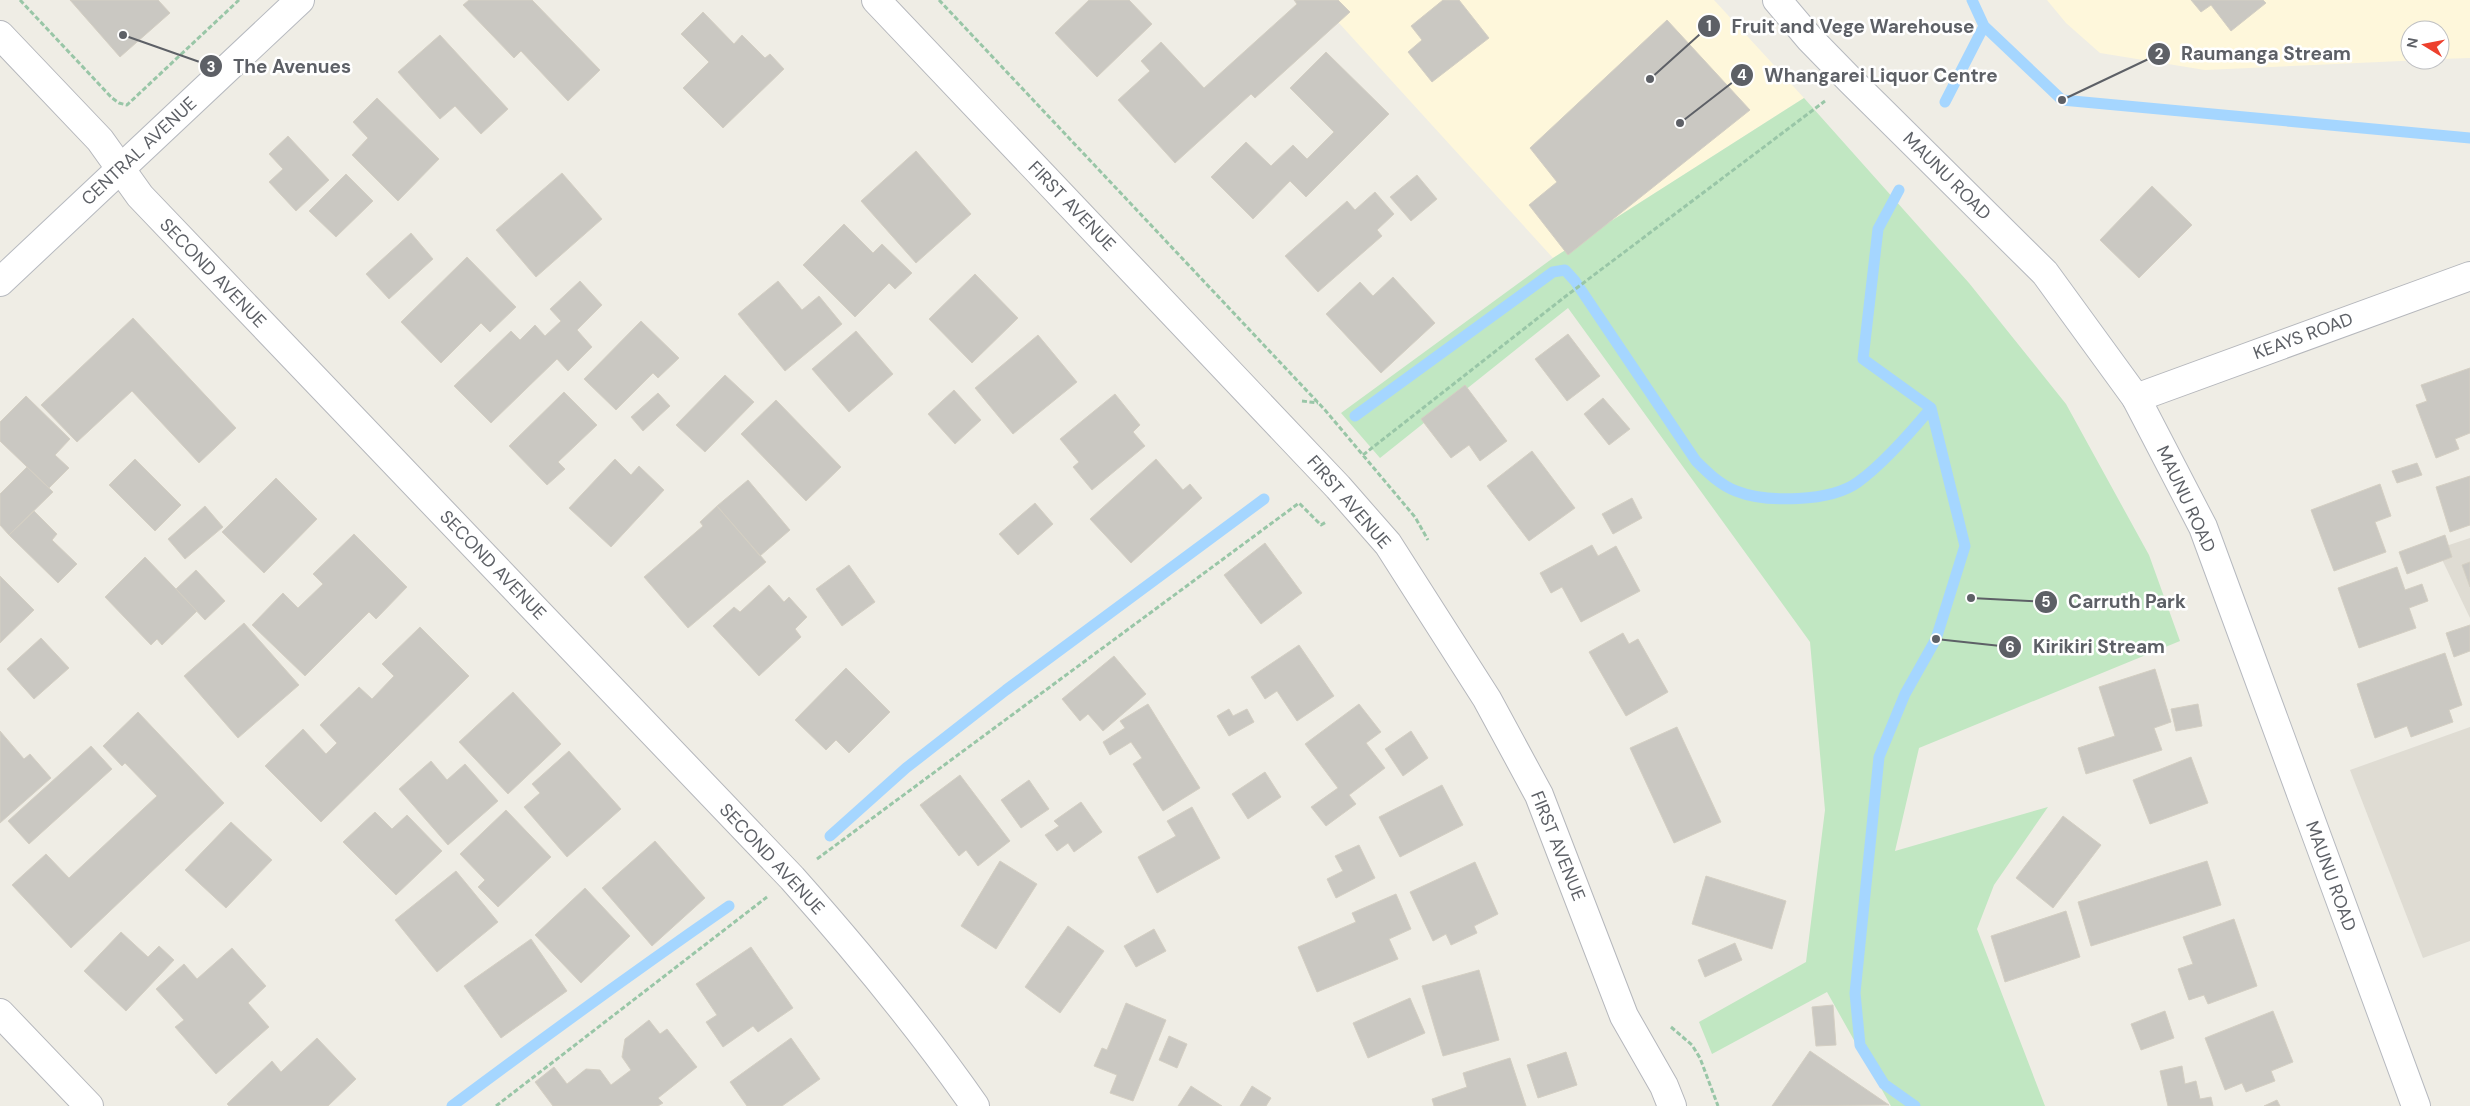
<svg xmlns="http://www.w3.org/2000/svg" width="2470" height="1106" viewBox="0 0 2470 1106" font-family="'DM Sans',sans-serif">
<rect width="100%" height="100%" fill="#efede5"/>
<!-- commercial -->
<path fill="#fef7db" d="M 1318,0 L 1714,0 L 1804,98 L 1553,258 Z
M 2047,0 L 2470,0 L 2470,58 L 2440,59 L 2440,30 L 2410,30 L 2410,60 L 2423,60 L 2205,70 L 2100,53 L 2066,23 Z"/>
<!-- education -->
<path fill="#dfdcd3" d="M 2470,538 L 2470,618 L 2437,549 Z
M 2470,727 L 2470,941 L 2423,958 L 2350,770 Z"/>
<!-- green -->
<path fill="#c1e7c2" d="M 1804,98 L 1969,283 L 2066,404 L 2149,555 L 2180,641 L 1919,748 L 1895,851 L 2048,807 L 1994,885 L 1977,929 L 2045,1106 L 1891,1106 L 1827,992 L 1712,1054 L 1699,1022 L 1806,962 L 1825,810 L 1810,642 L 1568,308 L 1380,458 L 1341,413 L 1553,258 Z"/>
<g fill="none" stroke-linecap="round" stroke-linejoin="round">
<!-- stream -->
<path stroke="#a5d6ff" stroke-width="11" d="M 1972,0 L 1984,26 L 2062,100 L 2470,138
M 1945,102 L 1984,26
M 1899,190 L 1878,229 L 1863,359 L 1931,408 L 1965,546 L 1936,639 L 1905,694 L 1879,757 L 1855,993 L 1860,1045 L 1884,1084 L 1915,1106
M 1355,416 L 1553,272 L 1565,270 L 1575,281 L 1696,461 C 1707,472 1720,485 1736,491 C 1766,503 1831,502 1858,482 C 1883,464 1911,432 1931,408
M 830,836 L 906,768 L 1006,690 L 1264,499
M 452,1106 C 543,1038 635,971 729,906"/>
</g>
<!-- building -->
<path fill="#cac8c2" stroke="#d4cfc3" d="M 70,0 L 158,0 L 170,13 L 120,57 Z
M 469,0 L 532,0 L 600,70 L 568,101 L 521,51 L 514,58 L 463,5 Z
M 1089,0 L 1129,0 L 1152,24 L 1097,77 L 1055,33 Z
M 1294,0 L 1338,0 L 1350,12 L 1255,98 L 1251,94 L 1175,163 L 1118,100 L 1150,71 L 1141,61 L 1161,42 L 1204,88 L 1297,4 Z
M 1443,0 L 1459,0 L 1489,38 L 1432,82 L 1408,52 L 1422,40 L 1411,26 Z
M 2191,0 L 2263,0 L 2266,3 L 2231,31 L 2211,5 L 2201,12 Z
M 703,12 L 734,44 L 742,35 L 765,58 L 770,54 L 784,69 L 723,128 L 683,88 L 709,62 L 681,34 Z
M 1667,20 L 1750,110 L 1568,255 L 1529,205 L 1557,182 L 1530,148 Z
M 440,35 L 508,109 L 481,134 L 455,106 L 440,119 L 398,72 Z
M 1326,52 L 1389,114 L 1306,197 L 1290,181 L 1253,219 L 1211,177 L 1246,142 L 1271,166 L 1293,145 L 1307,159 L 1334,132 L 1290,88 Z
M 377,98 L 439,159 L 398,201 L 352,155 L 368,138 L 353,122 Z
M 288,136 L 329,180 L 296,211 L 269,182 L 283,169 L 269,154 Z
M 916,151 L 971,214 L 916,263 L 861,201 Z
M 562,173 L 602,219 L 536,277 L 496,230 Z
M 346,174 L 373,201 L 336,237 L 309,211 Z
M 1417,175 L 1437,199 L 1411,221 L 1390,197 Z
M 2152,186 L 2192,225 L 2139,278 L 2100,240 Z
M 1375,192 L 1394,214 L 1377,230 L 1382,236 L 1318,292 L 1285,256 L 1347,201 L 1355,210 Z
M 844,224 L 873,253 L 882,244 L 912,273 L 895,289 L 889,283 L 855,317 L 803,265 Z
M 411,233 L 433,259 L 389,299 L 366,274 Z
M 467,257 L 516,307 L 490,332 L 481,323 L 441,363 L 401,322 Z
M 975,274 L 1018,318 L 972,363 L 929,319 Z
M 1393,277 L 1435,323 L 1381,373 L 1326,314 L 1360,282 L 1373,296 Z
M 580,281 L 602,305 L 577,330 L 592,347 L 568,371 L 557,359 L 491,423 L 454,386 L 511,331 L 520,340 L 535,325 L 545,336 L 561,321 L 550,309 Z
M 778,281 L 802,310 L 819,296 L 842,324 L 785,371 L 738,314 Z
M 133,318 L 236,428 L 199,463 L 132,391 L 77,442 L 41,405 Z
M 641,321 L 679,358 L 658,378 L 653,373 L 616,410 L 584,379 Z
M 856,331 L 893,374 L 849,412 L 812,369 Z
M 1568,334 L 1600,376 L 1567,401 L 1535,359 Z
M 1038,335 L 1077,382 L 1013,434 L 975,388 Z
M 2470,368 L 2470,433 L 2455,439 L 2459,449 L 2436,458 L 2416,405 L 2427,401 L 2421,385 Z
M 725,375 L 754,402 L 705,452 L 676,425 Z
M 1465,385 L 1507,441 L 1480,461 L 1469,445 L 1451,458 L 1421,419 Z
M 954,390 L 981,420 L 955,444 L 928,414 Z
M 564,392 L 597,425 L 558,462 L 565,469 L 547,485 L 509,446 Z
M 658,393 L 670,406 L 643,431 L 631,417 Z
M 1115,394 L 1140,425 L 1133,432 L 1145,446 L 1092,490 L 1073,467 L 1079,462 L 1060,439 Z
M 26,396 L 70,439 L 55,455 L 69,468 L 49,488 L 0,441 L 0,422 Z
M 1603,398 L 1630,429 L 1609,445 L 1584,414 Z
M 776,400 L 841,467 L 806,501 L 741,434 Z
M 1532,451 L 1575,508 L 1529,541 L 1487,486 Z
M 135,459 L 181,505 L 155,531 L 109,485 Z
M 615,459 L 631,475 L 639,466 L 664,490 L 611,547 L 569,508 Z
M 1156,459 L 1183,490 L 1190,484 L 1202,498 L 1131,563 L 1090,519 Z
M 2417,463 L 2422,475 L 2397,483 L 2392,471 Z
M 27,467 L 53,492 L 9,535 L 0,525 L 0,494 Z
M 2470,476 L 2470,525 L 2450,532 L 2436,487 Z
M 276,478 L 317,519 L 264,573 L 222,532 Z
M 748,480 L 790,530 L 760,556 L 717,506 Z
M 2380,484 L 2391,516 L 2375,522 L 2386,552 L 2334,571 L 2311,510 Z
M 1632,498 L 1642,518 L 1613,534 L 1602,514 Z
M 1035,503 L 1053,524 L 1018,555 L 999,534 Z
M 205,506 L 223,527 L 185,559 L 168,539 Z
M 717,506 L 766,562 L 688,628 L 644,577 L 703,526 L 700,522 Z
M 34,511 L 57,534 L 52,540 L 77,564 L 58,583 L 9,535 Z
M 354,534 L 407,587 L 376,619 L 369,612 L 305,676 L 252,625 L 283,593 L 298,608 L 323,584 L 313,574 Z
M 2445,535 L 2452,557 L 2407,574 L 2399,552 Z
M 1265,543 L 1302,593 L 1261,624 L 1224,575 Z
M 1592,545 L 1598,556 L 1616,546 L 1640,591 L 1581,622 L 1562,587 L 1551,593 L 1540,573 Z
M 145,557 L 197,611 L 162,645 L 157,639 L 151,645 L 105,597 Z
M 2470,562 L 2470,587 L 2462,565 Z
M 849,565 L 875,602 L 842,626 L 816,589 Z
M 2397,567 L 2405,590 L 2422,584 L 2428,601 L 2409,608 L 2416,628 L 2359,648 L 2338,588 Z
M 196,570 L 225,601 L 205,620 L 176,589 Z
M 0,576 L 34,610 L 0,643 Z
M 769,585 L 784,602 L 789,597 L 807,617 L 795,629 L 801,637 L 759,676 L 713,626 L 734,607 L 740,612 Z
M 244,623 L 299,685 L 238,738 L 184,676 Z
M 2470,625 L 2470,651 L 2454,657 L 2446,633 Z
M 420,627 L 469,676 L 321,822 L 265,766 L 303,729 L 326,754 L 337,743 L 320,725 L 359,687 L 372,699 L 394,676 L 382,664 Z
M 1623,633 L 1629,644 L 1638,639 L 1668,692 L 1626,716 L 1589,652 Z
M 41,638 L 69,668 L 34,699 L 7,669 Z
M 1299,645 L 1334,696 L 1297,721 L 1277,691 L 1265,699 L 1251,677 Z
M 2445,653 L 2462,705 L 2449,710 L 2453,722 L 2411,737 L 2407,726 L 2375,738 L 2357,684 Z
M 1114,656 L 1146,694 L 1103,731 L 1088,714 L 1080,721 L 1062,699 Z
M 846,668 L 890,712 L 849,753 L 836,740 L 826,750 L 795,720 Z
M 2155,669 L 2171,722 L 2154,728 L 2162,750 L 2086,774 L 2078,748 L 2115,736 L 2099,687 Z
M 513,692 L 561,744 L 508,794 L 459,742 Z
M 1148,704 L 1200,788 L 1163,811 L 1133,764 L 1142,758 L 1131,742 L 1110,755 L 1103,742 L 1125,728 L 1120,721 Z
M 1359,704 L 1381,732 L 1366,743 L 1385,768 L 1349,795 L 1356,804 L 1326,826 L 1311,807 L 1338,788 L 1305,744 Z
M 2198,704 L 2202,726 L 2176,731 L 2171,709 Z
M 1229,709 L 1233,716 L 1247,709 L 1254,722 L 1229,736 L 1217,716 Z
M 138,712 L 224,803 L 71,948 L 12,885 L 46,854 L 69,878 L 157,796 L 125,763 L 122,766 L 103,746 Z
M 1677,727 L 1721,822 L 1674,843 L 1630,748 Z
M 0,731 L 24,759 L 30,754 L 51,778 L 0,823 Z
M 1411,731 L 1428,758 L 1403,776 L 1385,749 Z
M 91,746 L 112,769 L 29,844 L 8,821 Z
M 569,751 L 621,809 L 567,857 L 524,807 L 540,793 L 532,784 Z
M 2191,757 L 2208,803 L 2150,824 L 2133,780 Z
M 431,761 L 447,780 L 465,764 L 498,801 L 448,845 L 399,789 Z
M 1265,772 L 1281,797 L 1248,819 L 1232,794 Z
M 960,775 L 1010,841 L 978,866 L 966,850 L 959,856 L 920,805 Z
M 1029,780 L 1049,809 L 1021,828 L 1001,800 Z
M 1442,785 L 1463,825 L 1400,857 L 1379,817 Z
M 1081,802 L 1102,832 L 1074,852 L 1068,843 L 1057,851 L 1045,835 L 1059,826 L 1054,821 Z
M 1192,807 L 1220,858 L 1157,893 L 1138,857 L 1176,836 L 1167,821 Z
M 506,810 L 551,857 L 498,907 L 478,887 L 485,880 L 460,854 Z
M 375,812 L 392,829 L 407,815 L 442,851 L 396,895 L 343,842 Z
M 2063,816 L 2101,845 L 2053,908 L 2016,878 Z
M 231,822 L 272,860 L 226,908 L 185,870 Z
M 655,841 L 705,898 L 652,946 L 602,888 Z
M 1359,845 L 1375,878 L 1336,898 L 1327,879 L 1343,871 L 1335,856 Z
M 1000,861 L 1037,884 L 996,949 L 961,926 Z
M 2207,861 L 2221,905 L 2091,946 L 2078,902 Z
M 1475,862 L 1498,914 L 1474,926 L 1477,933 L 1451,945 L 1446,934 L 1433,941 L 1410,892 Z
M 456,871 L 498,922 L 437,972 L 395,920 Z
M 1706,876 L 1786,901 L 1772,949 L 1692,924 Z
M 585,888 L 630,936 L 581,983 L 535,935 Z
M 1396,894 L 1411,929 L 1389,939 L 1398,959 L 1317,992 L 1298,947 L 1356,922 L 1352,913 Z
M 2066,911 L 2080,957 L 2005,982 L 1991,936 Z
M 2234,919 L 2257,986 L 2208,1004 L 2204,995 L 2189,1000 L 2178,969 L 2193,964 L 2183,937 Z
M 1068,926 L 1104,951 L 1060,1013 L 1025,987 Z
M 1154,929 L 1166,951 L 1136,967 L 1124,946 Z
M 121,932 L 148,957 L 159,946 L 174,960 L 126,1011 L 84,971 Z
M 531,939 L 567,991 L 501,1038 L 464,986 Z
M 1735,943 L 1742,960 L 1705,977 L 1698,960 Z
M 751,947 L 793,1008 L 758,1032 L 753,1026 L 723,1047 L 706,1022 L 717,1015 L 696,984 Z
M 232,948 L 266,986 L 248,1003 L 269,1027 L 216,1074 L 175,1027 L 184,1020 L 156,989 L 184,964 L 197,979 Z
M 1479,970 L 1499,1040 L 1443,1056 L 1422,986 Z
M 1410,998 L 1425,1033 L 1368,1058 L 1353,1023 Z
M 1126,1003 L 1166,1020 L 1133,1101 L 1110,1093 L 1117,1075 L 1094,1066 L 1102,1048 L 1107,1050 Z
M 1833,1005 L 1836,1045 L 1816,1046 L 1812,1007 Z
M 2165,1011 L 2174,1038 L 2141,1050 L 2131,1024 Z
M 2273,1011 L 2293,1062 L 2271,1071 L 2275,1081 L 2246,1092 L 2242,1083 L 2225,1090 L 2205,1038 Z
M 649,1020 L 660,1034 L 667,1029 L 697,1067 L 658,1098 L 663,1103 L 658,1106 L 553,1106 L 535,1082 L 554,1067 L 567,1084 L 586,1069 L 600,1070 L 611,1085 L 631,1070 L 622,1057 L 625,1039 Z
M 1169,1036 L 1187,1044 L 1177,1068 L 1159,1060 Z
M 317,1038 L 356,1079 L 328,1106 L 229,1106 L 227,1104 L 272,1061 L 281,1072 Z
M 791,1038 L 820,1079 L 782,1106 L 747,1106 L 730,1082 Z
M 1810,1051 L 1889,1105 L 1772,1106 Z
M 1566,1052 L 1577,1085 L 1538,1098 L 1527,1065 Z
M 1510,1058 L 1526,1106 L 1434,1106 L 1432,1099 L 1467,1087 L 1463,1073 Z
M 2182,1066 L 2185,1084 L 2196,1081 L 2200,1099 L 2211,1097 L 2213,1106 L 2168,1106 L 2160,1071 Z
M 1191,1086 L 1222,1106 L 1178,1106 Z
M 1252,1086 L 1271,1098 L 1266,1106 L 1240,1106 Z
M 2277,1100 L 2280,1106 L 2264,1106 Z"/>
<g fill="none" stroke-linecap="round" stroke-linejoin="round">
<defs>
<path id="street" d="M 876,0 L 1338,487 L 1388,544 L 1487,699 L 1539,795 L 1624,1016 L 1664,1086 L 1672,1106
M 0,35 L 100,140 L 140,196 L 792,878 C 857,951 919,1026 975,1106
M 2136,398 L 2470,276
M 0,1013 L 89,1106"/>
<path id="secondary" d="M 1777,0 L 1810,39 L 1851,81 L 2045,273 L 2136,398 L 2203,527 L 2416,1106
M 0,282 L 300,0"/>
</defs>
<!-- street casing -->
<use href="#street" stroke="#b5b7bc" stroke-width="30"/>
<!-- secondary casing -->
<use href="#secondary" stroke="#b6b9bf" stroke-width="30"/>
<!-- path -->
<path stroke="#99c6a7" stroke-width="3" stroke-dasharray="5 2.5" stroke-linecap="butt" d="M 20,0 L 112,98 L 119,103 L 127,105 L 239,0
M 939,0 L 1325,410 L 1415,517 L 1428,540
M 1302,401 L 1318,403
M 1363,455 L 1566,296 L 1825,101
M 817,859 L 1299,503 L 1321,525 L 1326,522
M 1671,1027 L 1692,1045 L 1700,1058 L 1718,1106
M 496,1106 L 767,897"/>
<!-- street -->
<use href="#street" stroke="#fff" stroke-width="28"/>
<!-- secondary -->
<use href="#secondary" stroke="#fff" stroke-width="28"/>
</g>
<g text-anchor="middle" stroke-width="5" stroke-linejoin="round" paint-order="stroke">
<!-- street labels -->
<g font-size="18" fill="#5d6066" stroke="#fff">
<text transform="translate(139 151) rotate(-43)" y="6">CENTRAL AVENUE</text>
<text transform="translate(1947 176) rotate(45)" y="6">MAUNU ROAD</text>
<text transform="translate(1072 206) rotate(46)" y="6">FIRST AVENUE</text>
<text transform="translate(213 273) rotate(46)" y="6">SECOND AVENUE</text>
<text transform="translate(2303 336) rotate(-20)" y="6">KEAYS ROAD</text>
<text transform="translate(2186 499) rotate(65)" y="6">MAUNU ROAD</text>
<text transform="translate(1349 502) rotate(49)" y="6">FIRST AVENUE</text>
<text transform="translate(493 565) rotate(46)" y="6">SECOND AVENUE</text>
<text transform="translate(1558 846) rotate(68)" y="6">FIRST AVENUE</text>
<text transform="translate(772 859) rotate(47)" y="6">SECOND AVENUE</text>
<text transform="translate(2331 876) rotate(70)" y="6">MAUNU ROAD</text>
</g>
</g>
<!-- callouts -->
<path fill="none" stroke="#5d6066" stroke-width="2" d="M1650 79L1709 26M2062 100L2159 54M123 35L211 66M1680 123L1742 75M1971 598L2046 602M1936 639L2010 647"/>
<g fill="#5d6066" stroke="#fff" stroke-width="2">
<circle cx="1650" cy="79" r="5"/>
<circle cx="2062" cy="100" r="5"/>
<circle cx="123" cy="35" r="5"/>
<circle cx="1680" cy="123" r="5"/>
<circle cx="1971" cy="598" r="5"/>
<circle cx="1936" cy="639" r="5"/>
<circle cx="1709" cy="26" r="12"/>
<circle cx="2159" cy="54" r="12"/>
<circle cx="211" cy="66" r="12"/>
<circle cx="1742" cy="75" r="12"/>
<circle cx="2046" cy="602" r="12"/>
<circle cx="2010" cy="647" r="12"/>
</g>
<g font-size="15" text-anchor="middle" font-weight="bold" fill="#fff">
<text x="1709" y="31">1</text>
<text x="2159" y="59">2</text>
<text x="211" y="72">3</text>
<text x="1742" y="80">4</text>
<text x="2046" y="607">5</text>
<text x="2010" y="652">6</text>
</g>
<g font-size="19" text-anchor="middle" font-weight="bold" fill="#5d6066" stroke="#fff" stroke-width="5" stroke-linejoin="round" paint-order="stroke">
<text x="1853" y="33">Fruit and Vege Warehouse</text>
<text x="2266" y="60">Raumanga Stream</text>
<text x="292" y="73">The Avenues</text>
<text x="1881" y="82">Whangarei Liquor Centre</text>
<text x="2127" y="608">Carruth Park</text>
<text x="2099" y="653">Kirikiri Stream</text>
</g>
<!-- north arrow -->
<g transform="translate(2425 45) rotate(280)"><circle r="24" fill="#ffffff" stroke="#bebfc2"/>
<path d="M0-4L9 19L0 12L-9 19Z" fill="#ed402d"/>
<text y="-8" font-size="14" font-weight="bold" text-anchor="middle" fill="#5d6066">N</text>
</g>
</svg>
